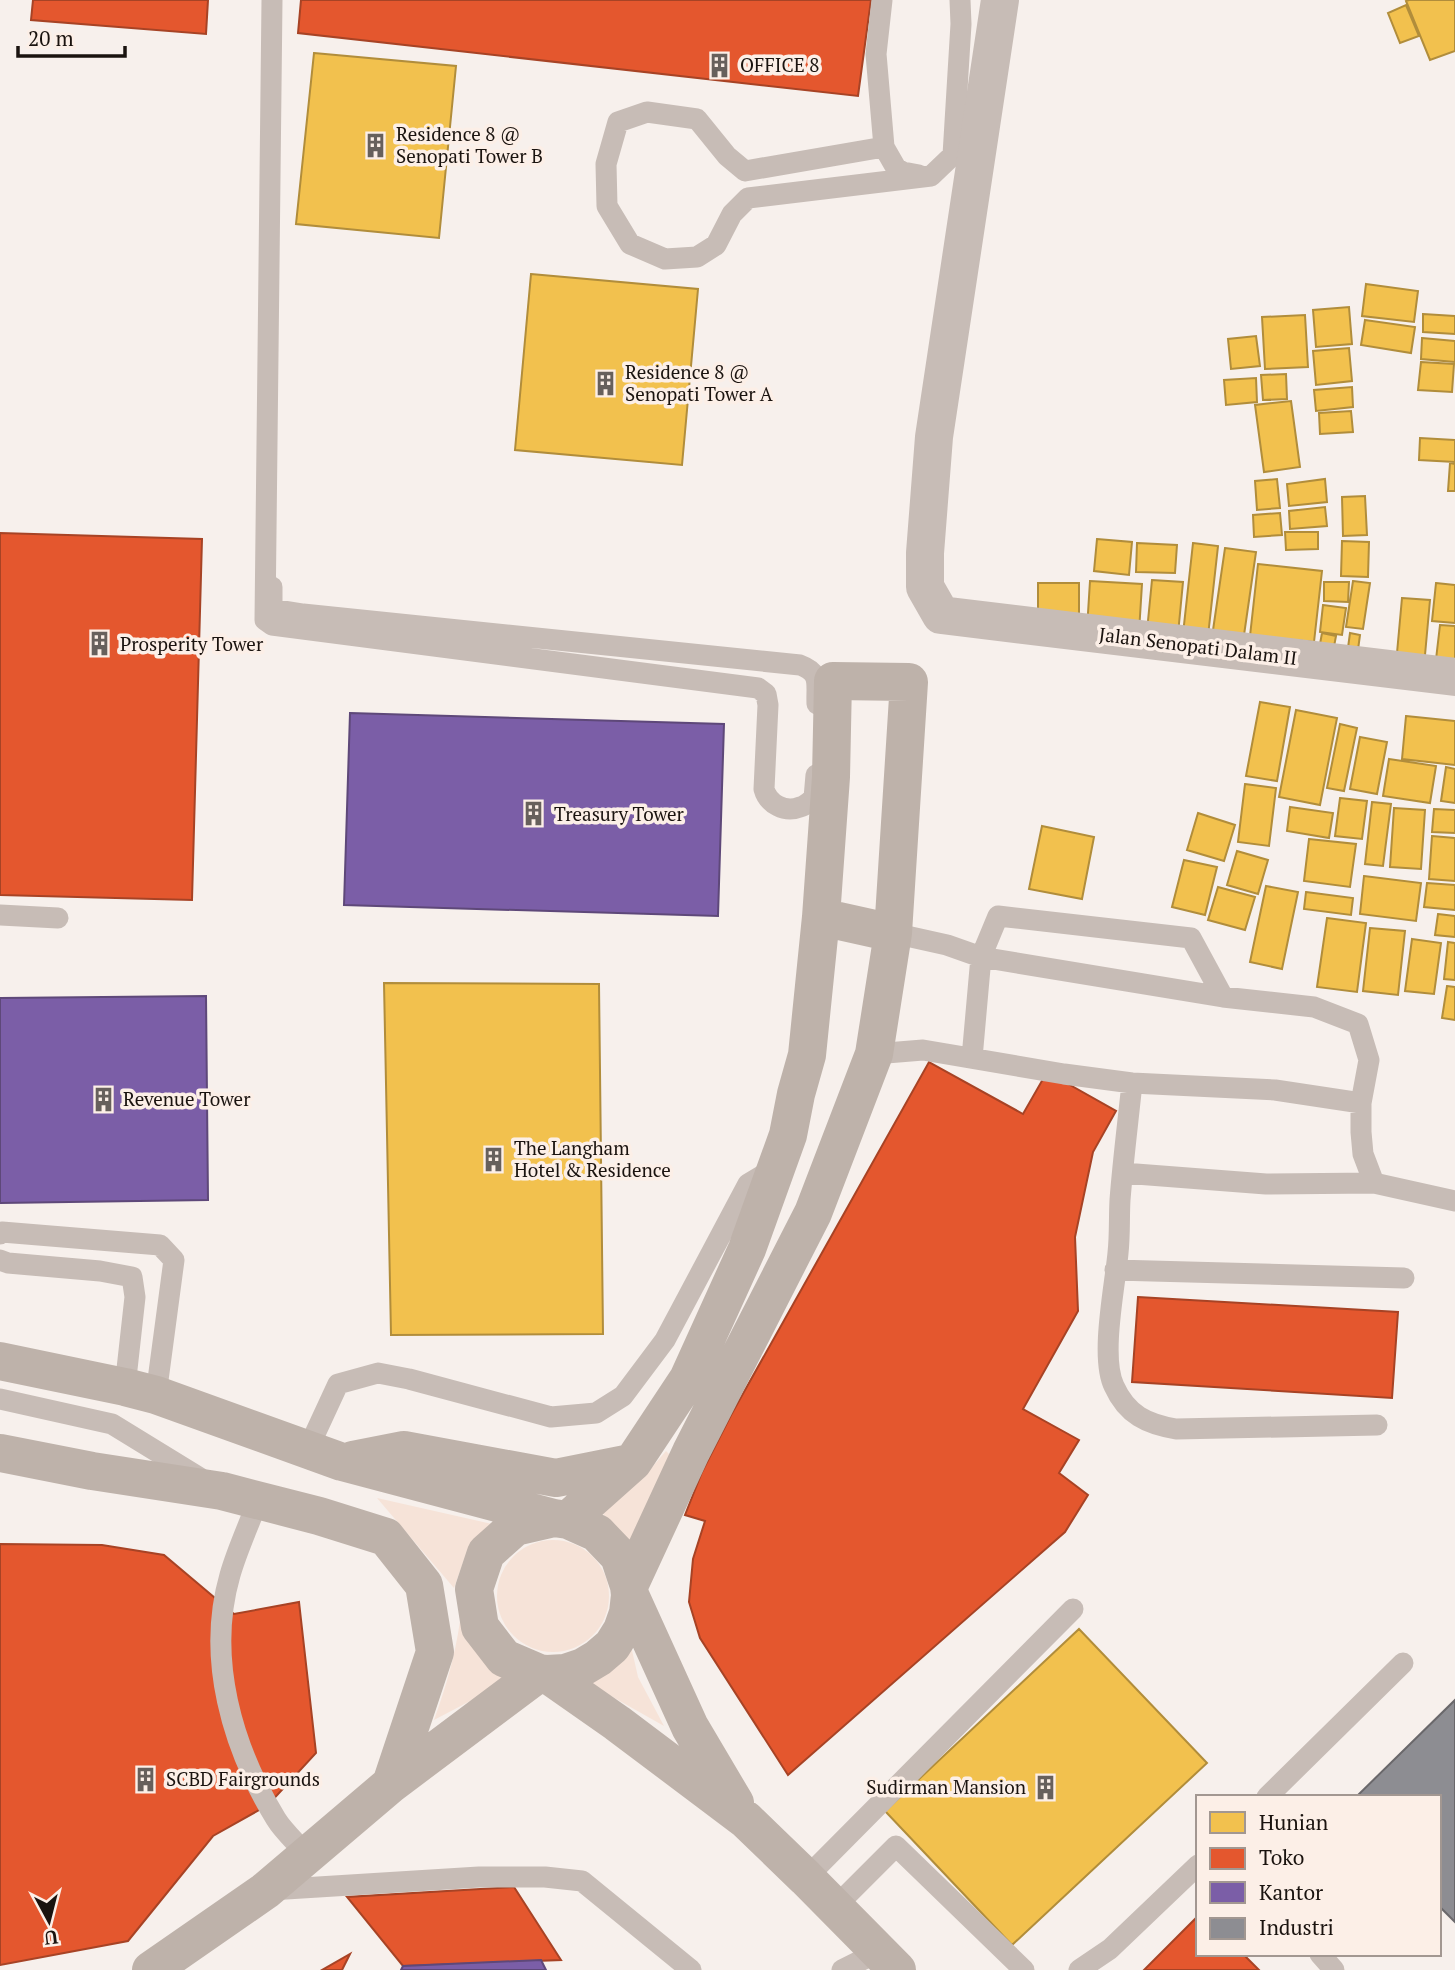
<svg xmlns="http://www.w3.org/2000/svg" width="1455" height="1970" viewBox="0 0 1455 1970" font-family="'PT Serif',serif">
<rect width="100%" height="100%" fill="#f7f0ec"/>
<!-- green -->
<path fill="#f6e3d8" d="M 666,1451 L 670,1455 L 630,1542 L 599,1510 L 647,1473 Z
M 377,1498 L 492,1524 L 464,1560 L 454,1588 Z
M497 1596a56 56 0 1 1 112 0a56 56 0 1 1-112 0Z
M 460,1621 L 514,1682 L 493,1689 L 434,1720 C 446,1687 455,1656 460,1621 Z
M 631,1646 L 638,1677 L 664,1726 L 588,1683 Z"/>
<!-- homes -->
<path fill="#f2c14e" stroke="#b18d3b" stroke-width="2" d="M 1409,0 L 1455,0 L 1455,51 L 1430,60 L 1406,1 Z
M 1406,5 L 1419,36 L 1400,43 L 1388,13 Z
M 314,53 L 456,66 L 439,238 L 296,224 Z
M 531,274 L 698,289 L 682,465 L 515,450 Z
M 1366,284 L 1418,291 L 1414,322 L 1362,316 Z
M 1349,307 L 1352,344 L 1316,347 L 1313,310 Z
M 1423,314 L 1455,316 L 1455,334 L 1423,332 Z
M 1305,315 L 1308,367 L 1265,369 L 1262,317 Z
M 1365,320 L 1415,327 L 1411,353 L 1361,345 Z
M 1256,336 L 1260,366 L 1231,369 L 1228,339 Z
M 1422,338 L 1455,341 L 1455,362 L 1421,359 Z
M 1349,348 L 1352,381 L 1316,385 L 1313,351 Z
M 1421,362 L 1454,364 L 1452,392 L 1418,390 Z
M 1286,374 L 1287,399 L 1263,400 L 1261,375 Z
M 1256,378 L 1257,402 L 1226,405 L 1224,380 Z
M 1352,387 L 1353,407 L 1316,411 L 1314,390 Z
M 1291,401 L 1300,467 L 1264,472 L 1255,405 Z
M 1351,411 L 1353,432 L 1320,434 L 1319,413 Z
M 1420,438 L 1455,440 L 1455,462 L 1419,460 Z
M 1450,463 L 1455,464 L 1455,491 L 1448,491 Z
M 1277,479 L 1280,508 L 1257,510 L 1255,481 Z
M 1325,479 L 1327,502 L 1289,506 L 1287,484 Z
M 1365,496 L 1367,535 L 1343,536 L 1342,497 Z
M 1325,507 L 1327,526 L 1290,529 L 1289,511 Z
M 1280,513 L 1282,535 L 1254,537 L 1253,515 Z
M 1285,532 L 1318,532 L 1318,549 L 1286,550 Z
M 1097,539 L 1132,542 L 1129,575 L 1094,571 Z
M 1342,541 L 1369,542 L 1368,577 L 1341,576 Z
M 1137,543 L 1177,545 L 1175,573 L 1136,572 Z
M 1193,543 L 1218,546 L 1208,636 L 1183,634 Z
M 1225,548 L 1256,552 L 1243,642 L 1212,637 Z
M 1258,564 L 1322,571 L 1314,642 L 1250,636 Z
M 1152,580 L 1183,582 L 1178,634 L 1147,631 Z
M 1090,581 L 1142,584 L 1139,632 L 1087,629 Z
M 1353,581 L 1370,583 L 1363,629 L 1346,627 Z
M 1324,582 L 1349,582 L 1348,602 L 1324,601 Z
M 1038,583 L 1079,583 L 1079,624 L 1038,625 Z
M 1436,583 L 1455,585 L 1455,623 L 1432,621 Z
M 1402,598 L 1430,600 L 1424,666 L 1396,664 Z
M 1323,605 L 1346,608 L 1342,635 L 1320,632 Z
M 1440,625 L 1455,626 L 1455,670 L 1435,668 Z
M 1322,633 L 1336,636 L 1332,657 L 1318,655 Z
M 1350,633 L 1360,635 L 1357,657 L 1347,655 Z
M 1260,702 L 1290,707 L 1277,781 L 1246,776 Z
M 1296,710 L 1337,718 L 1320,805 L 1279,797 Z
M 1406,716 L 1455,721 L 1455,765 L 1402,759 Z
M 1340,724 L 1357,728 L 1344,791 L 1327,788 Z
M 1360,737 L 1387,742 L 1377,794 L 1350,789 Z
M 1389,759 L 1436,766 L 1430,803 L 1383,796 Z
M 1446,767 L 1455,769 L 1455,803 L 1441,801 Z
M 1245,784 L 1276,788 L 1269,846 L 1238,842 Z
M 1340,798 L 1367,801 L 1362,839 L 1335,836 Z
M 1372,802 L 1391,804 L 1383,866 L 1365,864 Z
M 1290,807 L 1333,813 L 1329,838 L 1287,831 Z
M 1394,808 L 1425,810 L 1421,869 L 1390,867 Z
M 1434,809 L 1455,810 L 1455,833 L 1432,832 Z
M 1198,813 L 1235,825 L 1224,861 L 1187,850 Z
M 1042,826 L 1094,837 L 1082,899 L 1029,889 Z
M 1432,836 L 1455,838 L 1455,881 L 1429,879 Z
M 1309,839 L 1356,844 L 1350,887 L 1304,881 Z
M 1237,851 L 1268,860 L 1258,894 L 1227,885 Z
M 1184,860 L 1217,867 L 1205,915 L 1172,907 Z
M 1364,876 L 1421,883 L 1416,921 L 1360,914 Z
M 1427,883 L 1455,885 L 1455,910 L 1424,907 Z
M 1266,886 L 1298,892 L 1282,969 L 1250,962 Z
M 1218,887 L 1255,897 L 1245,930 L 1208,920 Z
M 1306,892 L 1353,898 L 1351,915 L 1304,909 Z
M 1438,914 L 1455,916 L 1455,937 L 1435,935 Z
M 1327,918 L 1366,923 L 1357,992 L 1317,987 Z
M 1370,928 L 1405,931 L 1398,995 L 1363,991 Z
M 1412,939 L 1441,943 L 1434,994 L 1405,991 Z
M 1448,942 L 1455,943 L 1455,980 L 1444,979 Z
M 384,983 L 599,984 L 603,1334 L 391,1335 Z
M 1447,986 L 1455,987 L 1455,1020 L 1442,1018 Z
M 1079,1629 L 1207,1763 L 1012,1945 L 885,1811 Z"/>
<!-- shops -->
<path fill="#e4572e" stroke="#a74325" stroke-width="2" d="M 33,0 L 208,0 L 206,34 L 31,20 Z
M 301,0 L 871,0 L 858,96 L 298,33 Z
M 0,533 L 202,539 L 192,900 L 0,895 Z
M 929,1062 L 1023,1114 L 1047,1072 L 1116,1111 L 1093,1152 L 1075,1237 L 1078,1311 L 1023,1409 L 1079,1440 L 1059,1473 L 1088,1495 L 1065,1532 L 788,1775 L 700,1638 L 689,1602 L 693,1559 L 705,1521 L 685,1515 L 702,1472 L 731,1415 Z
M 1138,1297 L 1398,1312 L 1392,1398 L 1132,1382 Z
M 0,1544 L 102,1545 L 164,1555 L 234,1614 L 299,1602 L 316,1753 L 268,1805 L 213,1836 L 128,1941 L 0,1965 Z
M 514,1887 L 561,1960 L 403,1966 L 347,1897 Z
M 1198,1916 L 1198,1954 L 1243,1954 L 1259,1970 L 1144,1970 Z
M 350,1954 L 342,1970 L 322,1970 Z"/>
<!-- offices -->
<path fill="#7b5ea7" stroke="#5e4879" stroke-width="2" d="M 350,713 L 724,724 L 718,916 L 344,905 Z
M 206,996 L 208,1200 L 0,1203 L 0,998 Z
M 541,1960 L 546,1970 L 401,1970 L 403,1966 Z"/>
<!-- industry -->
<path fill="#8d8d92" stroke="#6a686b" stroke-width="2" d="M 1455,1700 L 1455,1922 L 1439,1906 L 1439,1797 L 1356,1797 Z"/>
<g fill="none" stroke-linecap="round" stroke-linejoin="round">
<!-- service -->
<path stroke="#c7bcb6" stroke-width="21" d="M 272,0 L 265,620 L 272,625 L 758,688 L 766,694 L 768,705 L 764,789 C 768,804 785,813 800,807 C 805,806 810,801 814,798 L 816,775
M 882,0 L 876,54 L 884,147 L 896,168 L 903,172 L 919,175
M 884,147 L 745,171 L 727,156 L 697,119 L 647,112 L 618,122 L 606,164 L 607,206 L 630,244 L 665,259 L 697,257 L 716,245 L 732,214 L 748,198 L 931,176 L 953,155 L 961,24 L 960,0
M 272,587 L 272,609 L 303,614 L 800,665 C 822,673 816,684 817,704
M 0,915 L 58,918
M 893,933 L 947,945 L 981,957 L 1223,997 L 1314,1007 L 1358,1024 L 1369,1060 L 1361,1103 L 1361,1132 L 1363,1154 L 1374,1183 L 1455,1201
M 874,1054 L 923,1050 L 1064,1074 L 1132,1083 L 1275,1090 L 1361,1103
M 972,1058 L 981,957 L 998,916 L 1191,938 L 1223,997
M 1132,1083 C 1128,1122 1123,1161 1120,1200 C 1119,1218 1120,1235 1118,1253 C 1115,1286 1100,1357 1114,1386 C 1127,1415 1147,1424 1176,1429 L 1377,1425
M 1123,1173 L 1266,1184 L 1374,1183
M 0,1234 L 2,1232 L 160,1245 L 174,1260 L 156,1395
M 0,1260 L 8,1263 L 100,1271 L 132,1277 L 135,1297 L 125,1387
M 1115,1270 L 1404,1278
M 0,1399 L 112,1424 L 200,1478
M 307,1451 L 338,1384 L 378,1373 L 409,1379 L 551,1417 L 596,1413 L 623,1396 L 665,1340 L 748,1184 L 763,1175 L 772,1168
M 258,1500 C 249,1525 237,1550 230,1575 C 206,1658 232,1747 276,1819 C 284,1832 297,1843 307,1855
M 1267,1797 L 1403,1663
M 806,1878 L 1073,1609
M 270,1890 L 479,1877 L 545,1877 L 582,1881 L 691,1970
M 835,1907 L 896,1846 L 1024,1970
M 1320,1954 L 1334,1970
M 842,1970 L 878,1952
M 1079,1970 L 1110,1949 L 1198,1865"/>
<!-- minor -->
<path stroke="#c7bcb6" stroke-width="38" d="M 1000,0 L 934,437 L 925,553 L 925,587 L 941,615 L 1455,677"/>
<!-- secondary -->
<path stroke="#beb2aa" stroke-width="38" d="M 821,917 L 893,933
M 0,1361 L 125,1387 L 156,1395 L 342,1462 L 554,1518 L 568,1520 L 597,1533 L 619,1556 L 629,1586 L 630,1595 L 628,1613 L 622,1630 L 612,1646 L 598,1658 L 583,1667 L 565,1673 L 547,1674 L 539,1673 L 504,1658 L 480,1627 L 474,1589 L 486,1553 L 515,1527 L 554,1518
M 0,1453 L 92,1471 L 222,1491 L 319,1516 L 386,1537 L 424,1585 L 435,1652 L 391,1784
M 353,1460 L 404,1450 L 556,1478 L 631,1463
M 568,1520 L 633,1462 L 688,1379 L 747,1249 L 788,1135 L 796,1094 L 807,1055 L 821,917 L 831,777 L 833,681 L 909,682 L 893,933 L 874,1054 L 813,1213 L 691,1452 L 629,1586
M 630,1595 L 690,1727 L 735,1803
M 547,1674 L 617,1723 L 746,1820 L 806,1878 L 897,1970
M 151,1970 L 265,1891 L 391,1784 L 539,1673"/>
</g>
<!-- icons -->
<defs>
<symbol id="building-bare" viewBox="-9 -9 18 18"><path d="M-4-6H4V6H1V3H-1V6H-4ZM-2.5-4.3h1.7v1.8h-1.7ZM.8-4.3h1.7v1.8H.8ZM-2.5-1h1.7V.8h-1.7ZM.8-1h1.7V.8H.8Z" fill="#67605c" stroke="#fcefe7" stroke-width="2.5" paint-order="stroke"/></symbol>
</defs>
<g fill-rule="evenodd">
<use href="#building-bare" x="702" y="48" width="35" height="35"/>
<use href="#building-bare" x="358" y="128" width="35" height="35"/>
<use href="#building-bare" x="588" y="366" width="35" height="35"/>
<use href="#building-bare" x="82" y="626" width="35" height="35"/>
<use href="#building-bare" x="516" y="796" width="35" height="35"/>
<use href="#building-bare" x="86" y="1082" width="35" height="35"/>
<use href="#building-bare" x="476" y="1142" width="35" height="35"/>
<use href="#building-bare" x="128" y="1762" width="35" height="35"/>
<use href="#building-bare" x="1028" y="1770" width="35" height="35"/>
</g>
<g text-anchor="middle" stroke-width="7" stroke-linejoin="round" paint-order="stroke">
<!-- poi labels -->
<g font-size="19" fill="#1a130f" stroke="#fcefe7" text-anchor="start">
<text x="740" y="72">OFFICE 8</text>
<text x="396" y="141">Residence 8 @<tspan x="396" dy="22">Senopati Tower B</tspan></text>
<text x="625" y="379">Residence 8 @<tspan x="625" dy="22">Senopati Tower A</tspan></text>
<text x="120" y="651">Prosperity Tower</text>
<text x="554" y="821">Treasury Tower</text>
<text x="123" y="1106">Revenue Tower</text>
<text x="514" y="1155">The Langham<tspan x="514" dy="22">Hotel &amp; Residence</tspan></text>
<text x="166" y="1786">SCBD Fairgrounds</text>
<text x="1026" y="1794" text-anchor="end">Sudirman Mansion</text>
</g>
<!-- street labels -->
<g font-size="19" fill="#1a130f" stroke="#fcefe7">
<text transform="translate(1198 646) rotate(7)" y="7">Jalan Senopati Dalam II</text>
</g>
</g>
<!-- legend -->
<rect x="1196" y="1795" width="245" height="161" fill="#fcefe7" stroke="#a29791" stroke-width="2"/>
<rect x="1210" y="1812" width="35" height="21" fill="#f2c14e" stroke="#a29791" stroke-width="2"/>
<text x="1259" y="1830" font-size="21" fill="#1a130f">Hunian</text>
<rect x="1210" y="1848" width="35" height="21" fill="#e4572e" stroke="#a29791" stroke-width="2"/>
<text x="1259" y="1865" font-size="21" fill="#1a130f">Toko</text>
<rect x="1210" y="1882" width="35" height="21" fill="#7b5ea7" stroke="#a29791" stroke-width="2"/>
<text x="1259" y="1900" font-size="21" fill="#1a130f">Kantor</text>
<rect x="1210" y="1918" width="35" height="21" fill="#8d8d92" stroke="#a29791" stroke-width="2"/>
<text x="1259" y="1935" font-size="21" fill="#1a130f">Industri</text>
<!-- north arrow -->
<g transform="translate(49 1921) rotate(173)" stroke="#fcefe7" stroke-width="5" paint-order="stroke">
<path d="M0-5L12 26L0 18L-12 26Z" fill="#1a130f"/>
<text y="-10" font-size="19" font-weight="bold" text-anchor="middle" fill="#1a130f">U</text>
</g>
<!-- scale -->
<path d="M18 46v10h107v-10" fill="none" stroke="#1a130f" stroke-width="3.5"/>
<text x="28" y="46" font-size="21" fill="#1a130f" stroke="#fcefe7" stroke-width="5" paint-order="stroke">20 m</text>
</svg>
